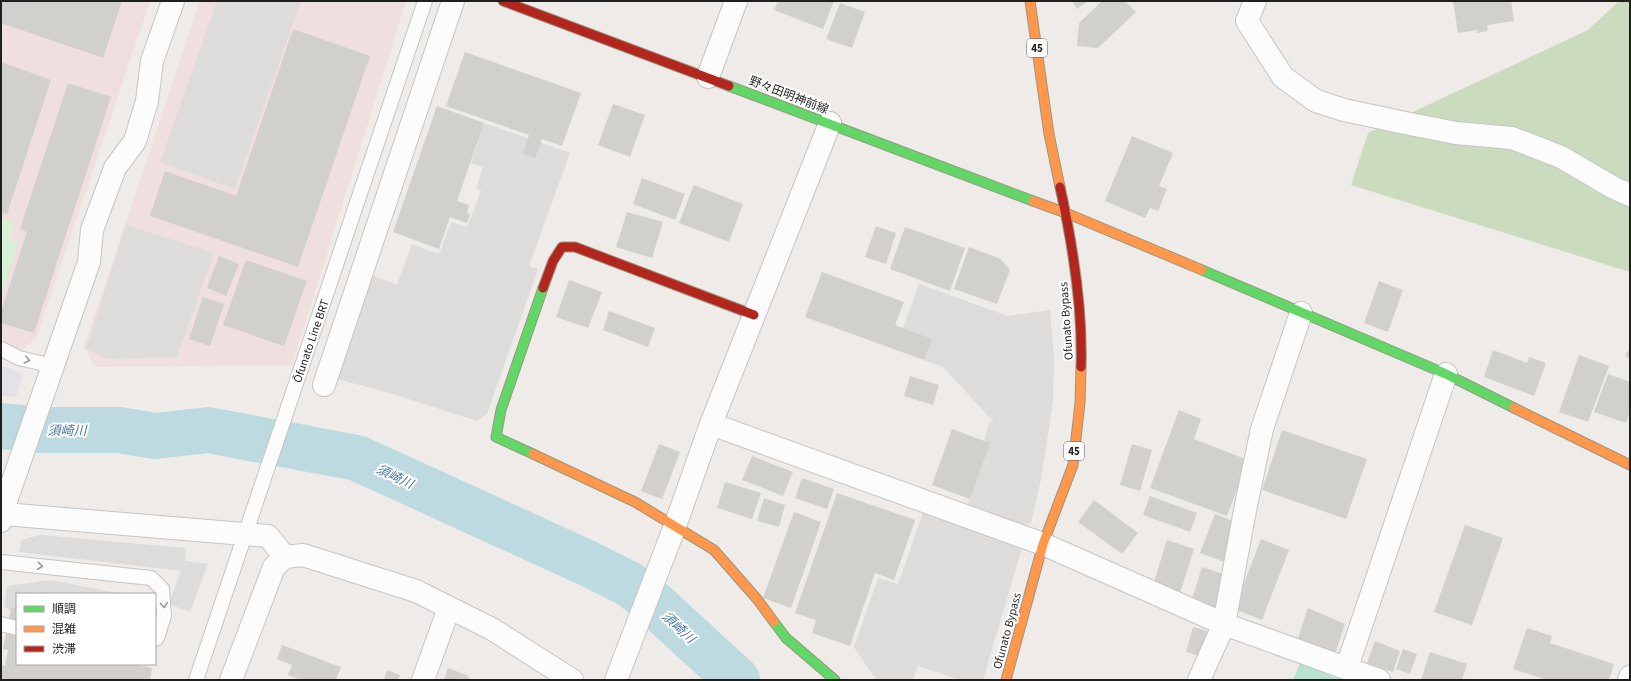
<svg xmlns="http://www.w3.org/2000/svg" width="1631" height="681" viewBox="0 0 1631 681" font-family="'Source Sans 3','Noto Sans JP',sans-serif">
<rect width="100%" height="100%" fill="#eeebe8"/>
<!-- commercial -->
<path fill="#efdfde" d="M 1,1 L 150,1 L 36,339 L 22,349 L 1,344 Z
M 200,1 L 406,1 L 292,365 L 95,367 L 84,347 Z"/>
<!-- forest -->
<path fill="#cadbbe" d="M 1619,1 L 1630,1 L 1630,272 L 1351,185 L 1368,133 L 1588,30 Z"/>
<!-- park -->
<path fill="#d7f2d6" d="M 1,218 L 15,223 L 9,239 L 18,243 L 1,297 Z"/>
<!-- pitch -->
<path fill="#b5e3ce" d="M 1300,663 L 1341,680 L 1293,680 Z"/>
<!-- parking -->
<path fill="#dedcdb" d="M 217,1 L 301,1 L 235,189 L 160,162 Z
M 484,123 L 570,153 L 529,266 L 538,269 L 487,414 L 477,421 L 390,393 L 333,378 L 369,274 L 397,285 L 412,244 L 439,254 L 451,222 L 467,227 L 481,190 L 476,188 L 483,167 L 471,163 Z
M 126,225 L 214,253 L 177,357 L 108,359 L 86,349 Z
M 919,284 L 1008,316 L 1050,310 L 1054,358 L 1053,402 L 1041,479 L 1031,523 L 1018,528 L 966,507 L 970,499 L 989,422 L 994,422 L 943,367 L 924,360 L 931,339 L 903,328 Z
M 923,513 L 1022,548 L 983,680 L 960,680 L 918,666 L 913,680 L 876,680 L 854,647 L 878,578 L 898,584 Z
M 40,535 L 186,548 L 185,561 L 208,564 L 190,612 L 169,604 L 181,571 L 19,552 L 21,540 Z
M 51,580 L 122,594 L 17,594 L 17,608 L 11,607 L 10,610 L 4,607 L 7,586 Z"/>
<!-- plaza -->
<path fill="#e3e2e7" d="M 1,365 L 23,374 L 16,397 L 1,395 Z"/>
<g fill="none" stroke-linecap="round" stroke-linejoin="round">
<!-- river -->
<path stroke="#bddae0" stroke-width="46" d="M 1,426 L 41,430 L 119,430 L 155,436 L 208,430 L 357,458 L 587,563 L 629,584 L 650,600 L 737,680"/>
</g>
<!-- building -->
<path fill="#d2d0cd" d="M 3,1 L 122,1 L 103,58 L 1,23 L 1,5 Z
M 778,1 L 834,1 L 823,29 L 774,10 Z
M 1072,1 L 1088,1 L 1077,9 Z
M 1102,1 L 1125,1 L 1136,12 L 1098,48 L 1077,46 L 1079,23 Z
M 1453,1 L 1511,1 L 1514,21 L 1487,25 L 1488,31 L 1477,33 L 1477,30 L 1458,33 Z
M 840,3 L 865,12 L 852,48 L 826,39 Z
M 293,29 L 370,56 L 298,267 L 150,216 L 165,171 L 236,196 Z
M 465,52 L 581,93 L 562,146 L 542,139 L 535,158 L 523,154 L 529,135 L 446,106 Z
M 1,62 L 51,80 L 7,214 L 1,212 Z
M 68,83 L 111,97 L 34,333 L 1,323 L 1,312 L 27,232 L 20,229 Z
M 613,104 L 645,115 L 630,157 L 598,145 Z
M 437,106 L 484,123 L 457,201 L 469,205 L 467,213 L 470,214 L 467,223 L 450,217 L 439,249 L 393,232 Z
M 1132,136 L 1173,153 L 1159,186 L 1167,189 L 1158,211 L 1150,208 L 1145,218 L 1105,201 Z
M 642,178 L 685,194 L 675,220 L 633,204 Z
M 694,185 L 743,204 L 729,242 L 679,223 Z
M 627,212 L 663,222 L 652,258 L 616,247 Z
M 876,226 L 896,233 L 886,264 L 865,257 Z
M 905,227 L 965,248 L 950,291 L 890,269 Z
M 969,247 L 1001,259 L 1010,270 L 997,304 L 954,289 Z
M 219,256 L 239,264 L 226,296 L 207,288 Z
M 246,260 L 307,281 L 284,346 L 223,325 Z
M 822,272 L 904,302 L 895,325 L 932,339 L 924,360 L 805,317 Z
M 569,280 L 602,292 L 588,328 L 556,317 Z
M 1379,281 L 1403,290 L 1388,332 L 1364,323 Z
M 203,297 L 224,304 L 210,346 L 189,339 Z
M 609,311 L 655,328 L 648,347 L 603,330 Z
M 1630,347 L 1630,359 L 1625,356 Z
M 1493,350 L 1527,363 L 1529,357 L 1546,363 L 1534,396 L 1484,377 Z
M 1579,355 L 1609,366 L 1588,422 L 1559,412 Z
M 1608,374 L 1630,382 L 1630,412 L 1626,423 L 1594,412 Z
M 910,376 L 939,385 L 933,405 L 904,396 Z
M 1179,410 L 1201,419 L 1194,439 L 1248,460 L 1227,516 L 1150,488 Z
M 952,429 L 990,443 L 970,499 L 932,485 Z
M 1282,430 L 1367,459 L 1346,519 L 1262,490 Z
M 659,444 L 680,452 L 662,499 L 641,491 Z
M 1132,444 L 1152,450 L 1140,491 L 1120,485 Z
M 752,456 L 793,472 L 783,496 L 742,480 Z
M 802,478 L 834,489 L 827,509 L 795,498 Z
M 725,482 L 761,493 L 752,519 L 717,508 Z
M 837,493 L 915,520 L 894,580 L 875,573 L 850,646 L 812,633 L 816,620 L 795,613 Z
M 1150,496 L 1197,513 L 1190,532 L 1143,515 Z
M 764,498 L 785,505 L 779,527 L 757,521 Z
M 1094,500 L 1138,533 L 1122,554 L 1078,522 Z
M 794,512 L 821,522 L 791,608 L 763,598 Z
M 1215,514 L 1241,524 L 1227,563 L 1200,553 Z
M 1465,525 L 1503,538 L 1472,625 L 1434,612 Z
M 1261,539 L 1289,550 L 1262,620 L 1234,609 Z
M 1167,540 L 1194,549 L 1180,593 L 1153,585 Z
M 1202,567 L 1229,576 L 1219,608 L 1192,599 Z
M 11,607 L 17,608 L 17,664 L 131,664 L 152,668 L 150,680 L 1,680 L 1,665 L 5,666 L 8,650 L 3,649 Z
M 1308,608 L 1345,624 L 1335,654 L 1297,641 Z
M 1193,627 L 1207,631 L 1200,656 L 1186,652 Z
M 1527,628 L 1552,636 L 1550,643 L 1614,664 L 1609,680 L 1547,680 L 1513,669 Z
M 1375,641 L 1400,651 L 1393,672 L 1367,663 Z
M 282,645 L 341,667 L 336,680 L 301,680 L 288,675 L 292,665 L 277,659 Z
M 1403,649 L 1417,654 L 1410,674 L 1396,669 Z
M 1430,652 L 1467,664 L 1462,680 L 1421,680 Z
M 448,668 L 469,676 L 468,680 L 444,680 Z
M 387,670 L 400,675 L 398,680 L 384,680 Z"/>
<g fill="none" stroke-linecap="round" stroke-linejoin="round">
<defs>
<path id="lane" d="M 1,349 L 19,358 L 53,366
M 1,562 L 151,578 L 162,589 L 164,616 L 157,638 L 155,639
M 1,624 L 17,628
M 196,680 L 425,1"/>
<path id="street" d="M 1255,1 L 1247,21 L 1283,77 L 1316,101 L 1344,110 L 1405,123 L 1456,133 L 1512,138 L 1561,157 L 1614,188 L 1630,195
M 708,77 L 736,1
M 324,385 L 453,1
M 711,424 L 1043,544 L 1224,624 L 1379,680
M 4,514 L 268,536 L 285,557
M 1,521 L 4,514 L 6,501 L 89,262 L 92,230 L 115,168 L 135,141 L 147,101 L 152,61 L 173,1
M 1347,667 L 1446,374
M 231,680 L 274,567 L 285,557 L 303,555 L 416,591 L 492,629 L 572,680
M 423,680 L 449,608
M 616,680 L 675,526 L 711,424 L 830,123
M 1199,680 L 1224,624 L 1246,505 L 1262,429 L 1301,313
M 1629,680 L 1630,677"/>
<path id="fast" d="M 729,86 L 1033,201
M 1202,270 L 1446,374 L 1514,408
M 533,454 L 496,437 L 501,410 L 543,288
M 774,622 L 786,638 L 835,680"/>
<path id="slow" d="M 1030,1 L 1049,134 L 1060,187
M 1033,201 L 1066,213 L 1202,270
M 1514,408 L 1630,465
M 533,454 L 635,502 L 714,550 L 757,599 L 774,622
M 1006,680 L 1043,544 L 1073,465 L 1080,403 L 1081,367"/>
<path id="jam" d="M 503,1 L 729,86
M 1060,187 C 1073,246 1083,307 1081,367
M 543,288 L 553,261 L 562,247 L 575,247 L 754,315"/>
</defs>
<!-- lane casing -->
<use href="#lane" stroke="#c6c5c4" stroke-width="16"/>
<!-- street casing -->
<use href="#street" stroke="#c6c5c4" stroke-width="24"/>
<!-- fast casing -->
<use href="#fast" stroke="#979780" stroke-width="11"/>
<!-- slow casing -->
<use href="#slow" stroke="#979780" stroke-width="11"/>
<!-- jam casing -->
<use href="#jam" stroke="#979780" stroke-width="11"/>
<!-- lane -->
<use href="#lane" stroke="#fcfcfc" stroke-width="14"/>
<!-- street -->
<use href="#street" stroke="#fcfcfc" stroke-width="22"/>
<!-- fast -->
<use href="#fast" stroke="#63d668" stroke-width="9"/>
<!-- slow -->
<use href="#slow" stroke="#ff974d" stroke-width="9"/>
<!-- jam -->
<use href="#jam" stroke="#b3261e" stroke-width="9"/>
</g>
<!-- one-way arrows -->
<defs><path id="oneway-chevron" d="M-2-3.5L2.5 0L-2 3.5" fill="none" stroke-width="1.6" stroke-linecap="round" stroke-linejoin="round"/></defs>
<g stroke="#999">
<use href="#oneway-chevron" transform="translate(27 360) rotate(14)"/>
<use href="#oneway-chevron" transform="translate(40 566) rotate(6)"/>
<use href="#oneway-chevron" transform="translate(164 605) rotate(85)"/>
</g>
<g text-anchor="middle" stroke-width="4" stroke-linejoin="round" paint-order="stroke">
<!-- shield labels -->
<g fill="#fff" stroke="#626262" stroke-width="1">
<rect x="1027" y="39" width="20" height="18" rx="3"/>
<rect x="1064" y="442" width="20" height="18" rx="3"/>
</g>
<g font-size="11" font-weight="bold" fill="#1f1f1f">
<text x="1037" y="52">45</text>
<text x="1074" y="455">45</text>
</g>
<!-- street labels -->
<g font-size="12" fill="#1f1f1f" stroke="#fff">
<text transform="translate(789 95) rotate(21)" y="4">野々田明神前線</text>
<text transform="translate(1066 321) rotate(-94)" y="4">Ofunato Bypass</text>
<text transform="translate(311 341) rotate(-71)" y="4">Ōfunato Line BRT</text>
<text transform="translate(1007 631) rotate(-75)" y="4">Ofunato Bypass</text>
</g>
<!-- water labels -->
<g font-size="13" font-style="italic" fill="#48769d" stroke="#fff">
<text x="67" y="435">須崎川</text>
<text transform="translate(395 476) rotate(25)" y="5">須崎川</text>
<text transform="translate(679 627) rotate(43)" y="5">須崎川</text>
</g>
</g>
<!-- border -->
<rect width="1631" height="681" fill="none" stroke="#1f1f1f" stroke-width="4"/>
<!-- legend -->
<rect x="16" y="593" width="140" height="72" fill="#ffffff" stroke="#a5a5a5"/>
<rect x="24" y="606" width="20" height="6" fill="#63d668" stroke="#a5a5a5"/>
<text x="52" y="613" font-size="12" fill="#1f1f1f">順調</text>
<rect x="24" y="626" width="20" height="6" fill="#ff974d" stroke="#a5a5a5"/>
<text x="52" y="633" font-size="12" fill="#1f1f1f">混雑</text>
<rect x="24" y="646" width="20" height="6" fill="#b3261e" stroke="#a5a5a5"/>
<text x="52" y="653" font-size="12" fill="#1f1f1f">渋滞</text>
</svg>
